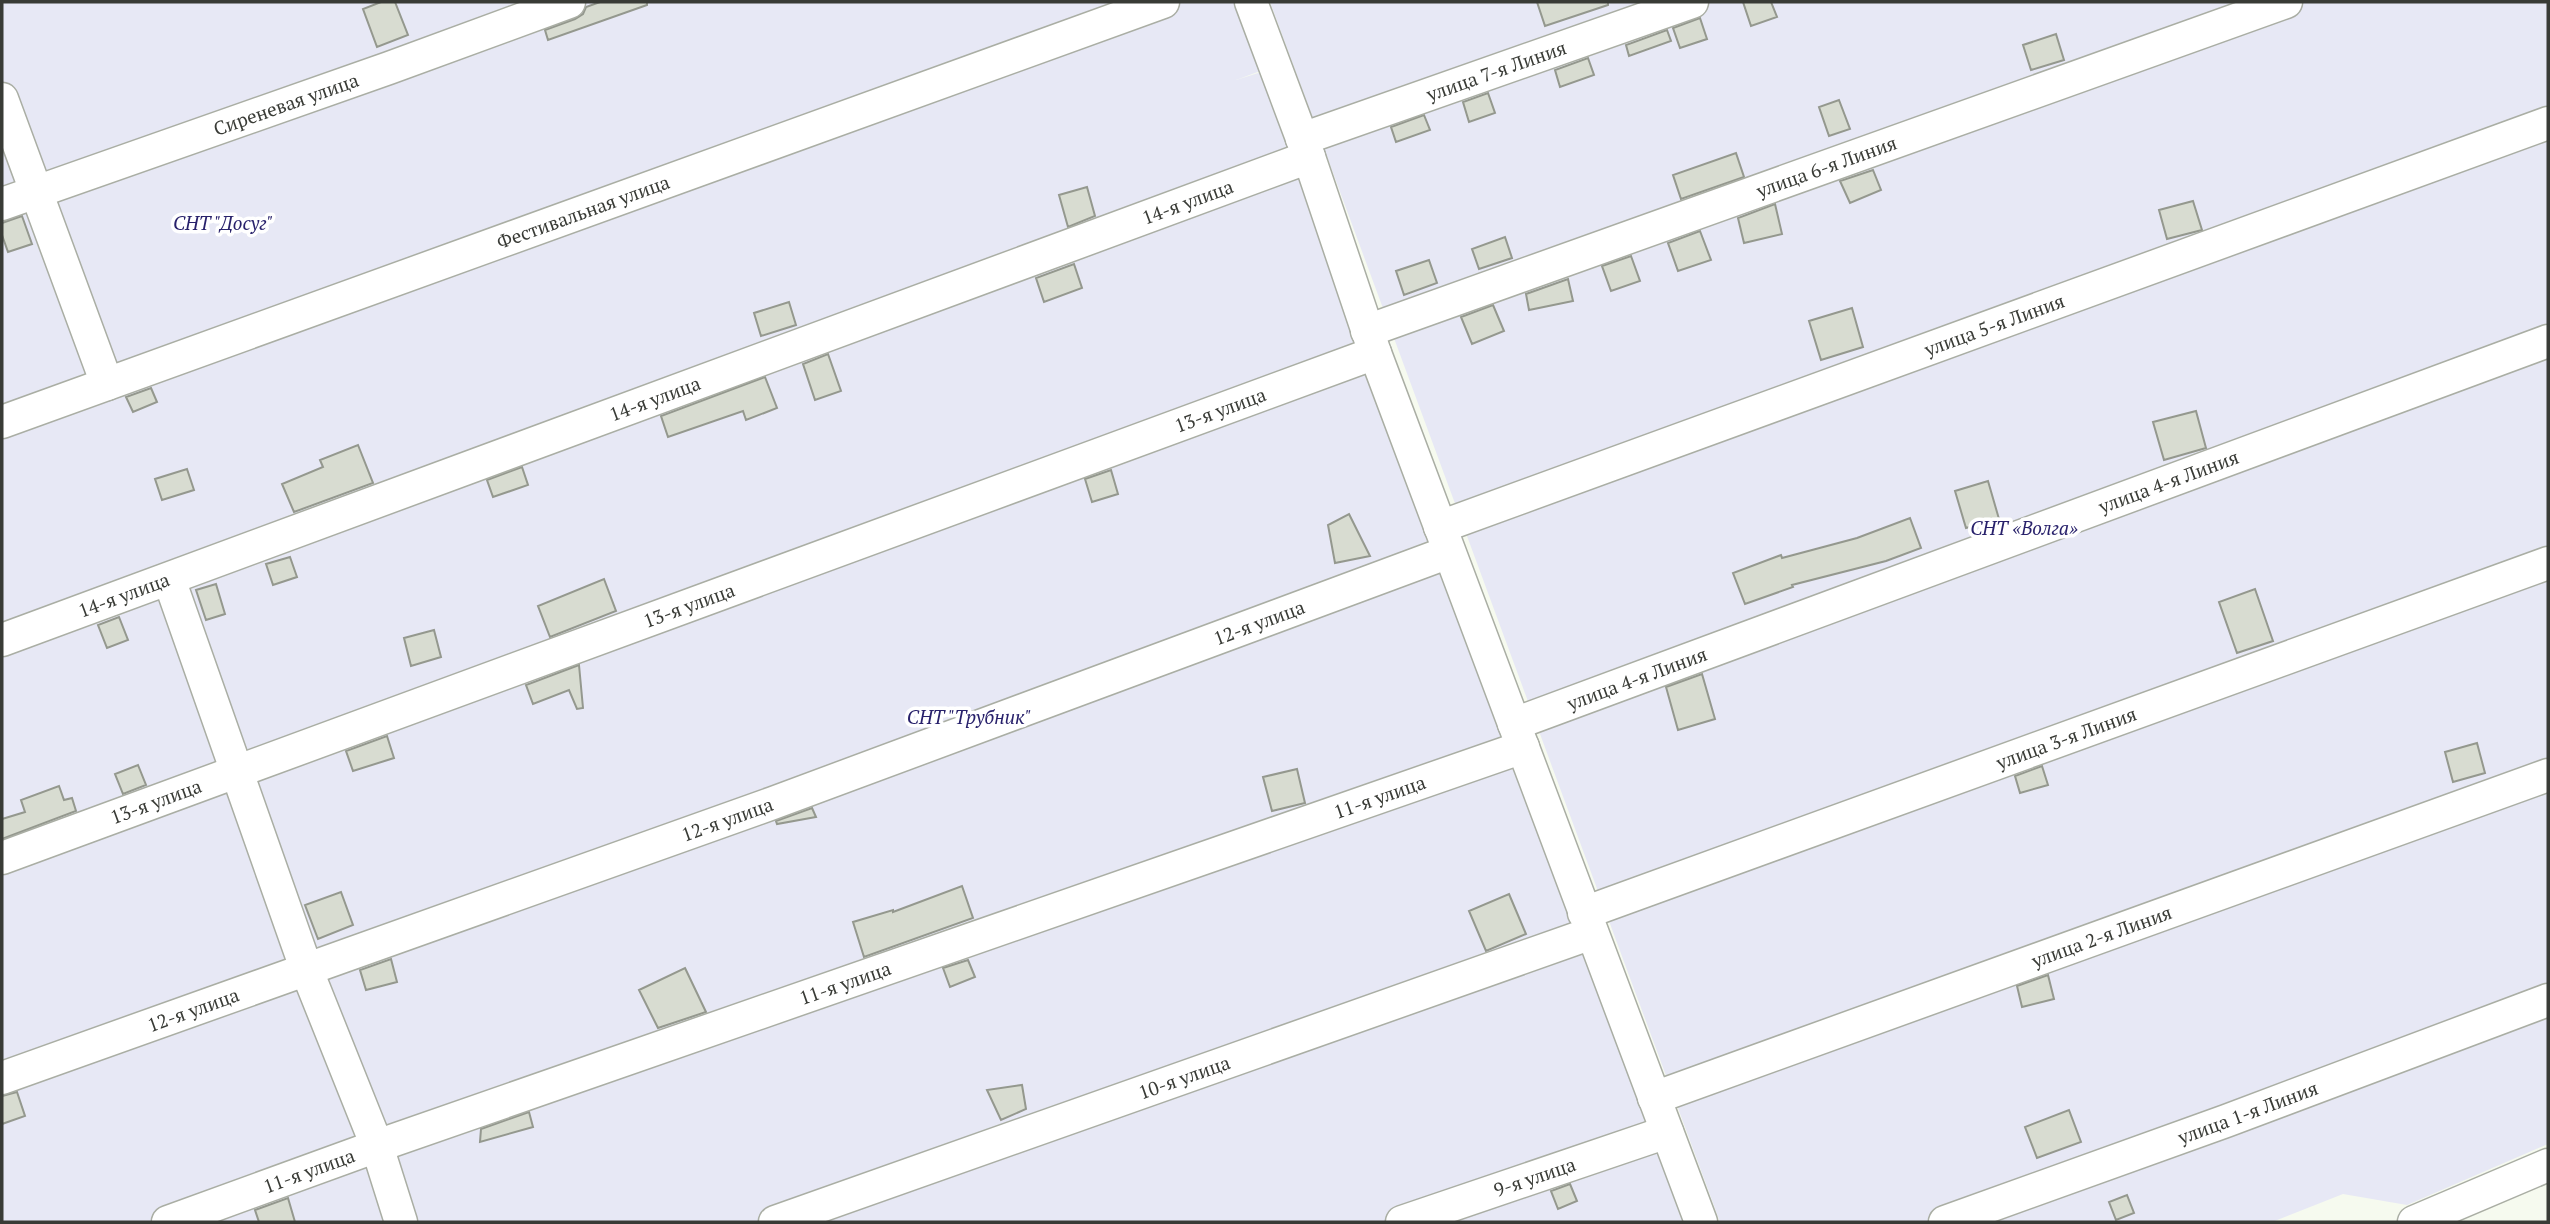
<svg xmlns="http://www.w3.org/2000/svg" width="2550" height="1224" viewBox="0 0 2550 1224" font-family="'PT Serif',serif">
<rect width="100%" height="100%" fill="#f6faef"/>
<!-- green -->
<path fill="#e7e8f5" d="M 2,2 L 1247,2 L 1271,67 L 1236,80 L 1271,69 L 1695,1222 L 2,1222 Z
M 1270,2 L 2548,2 L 2548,1144 L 2407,1205 L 2343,1194 L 2272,1222 L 1720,1222 Z"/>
<!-- building -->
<path fill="#d8dcd1" stroke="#94988e" stroke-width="2" d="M 381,2 L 395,2 L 408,35 L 377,47 L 363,9 Z
M 600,2 L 647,2 L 647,5 L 548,40 L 545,30 L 575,19 L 583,14 L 586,7 Z
M 1537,2 L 1608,2 L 1608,5 L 1545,26 Z
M 1743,2 L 1771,2 L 1777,17 L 1751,26 Z
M 1700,18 L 1707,39 L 1680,48 L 1673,28 Z
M 1667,30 L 1671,41 L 1629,56 L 1626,45 Z
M 2056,34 L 2064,60 L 2031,70 L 2023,45 Z
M 1588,58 L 1594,75 L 1560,87 L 1555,70 Z
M 1488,93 L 1495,113 L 1469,122 L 1463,102 Z
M 1839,100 L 1850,129 L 1829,136 L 1819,107 Z
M 1424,115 L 1430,130 L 1396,142 L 1391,127 Z
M 1736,153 L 1744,177 L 1681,199 L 1673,175 Z
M 1873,170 L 1881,190 L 1850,203 L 1840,181 Z
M 1087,187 L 1095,216 L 1068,227 L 1059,195 Z
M 2193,201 L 2202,230 L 2167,239 L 2159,210 Z
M 1775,204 L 1782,234 L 1744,243 L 1738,218 Z
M 22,216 L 32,244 L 8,252 L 2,235 L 2,223 Z
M 1700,231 L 1711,260 L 1678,271 L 1668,243 Z
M 1505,237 L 1512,258 L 1479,269 L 1472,249 Z
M 1631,256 L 1640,281 L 1611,291 L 1602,266 Z
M 1429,260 L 1437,283 L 1404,295 L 1396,271 Z
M 1074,264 L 1082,288 L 1044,302 L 1036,278 Z
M 1568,279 L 1573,301 L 1529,310 L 1526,294 Z
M 789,302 L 796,325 L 761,336 L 754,313 Z
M 1493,305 L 1504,331 L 1472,344 L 1461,317 Z
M 1852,308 L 1863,347 L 1821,360 L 1809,321 Z
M 828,354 L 841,391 L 815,400 L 803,364 Z
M 765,377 L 777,408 L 746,420 L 743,411 L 668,437 L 661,416 Z
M 151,388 L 157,402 L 133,412 L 126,397 Z
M 2196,411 L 2206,448 L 2164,460 L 2153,422 Z
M 358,445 L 373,483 L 294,512 L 282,484 L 323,467 L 320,460 Z
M 522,467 L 528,485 L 493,497 L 487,480 Z
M 187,469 L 194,490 L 162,500 L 155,479 Z
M 1111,470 L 1118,494 L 1092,502 L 1085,479 Z
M 1988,481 L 1999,519 L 1966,528 L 1955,491 Z
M 1349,514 L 1370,556 L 1335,563 L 1328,525 Z
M 1910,518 L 1921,548 L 1886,561 L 1792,585 L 1793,587 L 1745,604 L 1733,573 L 1781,555 L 1782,558 L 1857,538 Z
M 290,557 L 297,577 L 273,585 L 266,564 Z
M 604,579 L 616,611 L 550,637 L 538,606 Z
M 216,584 L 225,614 L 206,620 L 196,590 Z
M 2255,589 L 2273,641 L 2237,653 L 2219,602 Z
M 119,617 L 128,640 L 107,648 L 98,625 Z
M 434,630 L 441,657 L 411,666 L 404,638 Z
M 579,665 L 583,708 L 577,709 L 569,690 L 533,704 L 526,685 Z
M 1702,674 L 1715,719 L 1678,730 L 1666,687 Z
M 387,736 L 394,758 L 353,771 L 346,751 Z
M 2477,743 L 2485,773 L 2453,782 L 2445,752 Z
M 138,765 L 146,785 L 123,794 L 115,774 Z
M 2042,766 L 2048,785 L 2020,793 L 2015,776 Z
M 1297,769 L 1305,803 L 1272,811 L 1263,777 Z
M 59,786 L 64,800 L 72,798 L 76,811 L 2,839 L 2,819 L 25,812 L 21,800 Z
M 812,808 L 816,817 L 777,824 L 776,821 Z
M 962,886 L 973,918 L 864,957 L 853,922 L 893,910 L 893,912 Z
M 341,892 L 353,925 L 318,939 L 305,905 Z
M 1509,894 L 1526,934 L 1486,951 L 1469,911 Z
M 391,959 L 397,982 L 366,990 L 360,970 Z
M 968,960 L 975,977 L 950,987 L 943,968 Z
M 685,968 L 706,1012 L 658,1028 L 639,990 Z
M 2048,975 L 2054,999 L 2022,1007 L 2017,986 Z
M 1022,1085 L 1026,1109 L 1001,1120 L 987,1090 Z
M 17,1092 L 25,1116 L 2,1124 L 2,1096 Z
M 2069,1110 L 2081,1142 L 2037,1158 L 2025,1127 Z
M 529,1112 L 533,1127 L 480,1142 L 481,1129 Z
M 1570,1184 L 1577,1201 L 1558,1209 L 1551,1191 Z
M 2127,1195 L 2134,1213 L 2116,1220 L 2109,1202 Z
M 288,1198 L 295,1222 L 259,1222 L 255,1210 Z"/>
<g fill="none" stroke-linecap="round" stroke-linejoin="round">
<defs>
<g id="minor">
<path d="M 1251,2 L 1309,157 L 1375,353 L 1701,1222"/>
<path d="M 2,99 L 107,384"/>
<path id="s1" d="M 1302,139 L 1692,2"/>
<path id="s2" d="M 2,204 L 389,68 L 569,2"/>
<path id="s3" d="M 1367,331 L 2286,2"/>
<path id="s4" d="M 2,422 L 1163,2"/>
<path id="s5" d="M 1440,527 L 2548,123"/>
<path d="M 169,579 L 307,971 L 377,1146 L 401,1222"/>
<path id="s6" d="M 2,640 L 1309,157"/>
<path id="s7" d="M 1514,724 L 2548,341"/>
<path id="s8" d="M 2,858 L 1375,353"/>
<path id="s9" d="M 1584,913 L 2548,563"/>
<path id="s10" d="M 2,1078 L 773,803 L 1449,552"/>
<path id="s11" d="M 1654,1098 L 2548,775"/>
<path id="s12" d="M 168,1222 L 377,1146 L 1523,747"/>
<path id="s13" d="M 775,1222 L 1592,933"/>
<path id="s14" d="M 1402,1222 L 1667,1132"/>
<path id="s15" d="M 1945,1222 L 2226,1121 L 2548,1000"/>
<path d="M 2414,1222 L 2548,1165"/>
</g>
</defs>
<!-- minor casing -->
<use href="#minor" stroke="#aaaea4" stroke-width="35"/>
<!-- minor -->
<use href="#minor" stroke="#fff" stroke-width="32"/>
</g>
<g text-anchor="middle" stroke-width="7" stroke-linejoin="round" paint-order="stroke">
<!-- street labels -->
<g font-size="19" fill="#393b36" stroke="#fff">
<text dy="7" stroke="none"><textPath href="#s1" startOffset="206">улица 7-я Линия</textPath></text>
<text dy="7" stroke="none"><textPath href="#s2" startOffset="301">Сиреневая улица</textPath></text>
<text dy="7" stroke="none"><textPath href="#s3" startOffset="488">улица 6-я Линия</textPath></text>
<text dy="7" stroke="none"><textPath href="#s6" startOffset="1264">14-я улица</textPath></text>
<text dy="7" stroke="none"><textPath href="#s4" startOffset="618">Фестивальная улица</textPath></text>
<text dy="7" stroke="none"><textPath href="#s5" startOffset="590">улица 5-я Линия</textPath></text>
<text dy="7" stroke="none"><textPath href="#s6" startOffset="696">14-я улица</textPath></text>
<text dy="7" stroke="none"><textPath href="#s8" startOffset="1298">13-я улица</textPath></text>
<text dy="7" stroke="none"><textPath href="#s7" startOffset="698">улица 4-я Линия</textPath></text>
<text dy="7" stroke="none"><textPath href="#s6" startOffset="130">14-я улица</textPath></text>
<text dy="7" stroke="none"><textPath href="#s8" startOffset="732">13-я улица</textPath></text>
<text dy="7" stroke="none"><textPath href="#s10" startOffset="1337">12-я улица</textPath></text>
<text dy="7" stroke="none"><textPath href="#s7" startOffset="131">улица 4-я Линия</textPath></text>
<text dy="7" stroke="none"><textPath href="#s9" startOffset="513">улица 3-я Линия</textPath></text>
<text dy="7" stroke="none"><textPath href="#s12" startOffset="1284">11-я улица</textPath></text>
<text dy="7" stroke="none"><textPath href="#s8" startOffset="164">13-я улица</textPath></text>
<text dy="7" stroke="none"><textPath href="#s10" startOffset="770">12-я улица</textPath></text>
<text dy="7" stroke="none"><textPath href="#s11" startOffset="476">улица 2-я Линия</textPath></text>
<text dy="7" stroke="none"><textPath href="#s12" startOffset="718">11-я улица</textPath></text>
<text dy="7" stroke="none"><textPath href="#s10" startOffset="203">12-я улица</textPath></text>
<text dy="7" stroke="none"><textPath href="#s13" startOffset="434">10-я улица</textPath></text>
<text dy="7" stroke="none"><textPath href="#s15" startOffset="322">улица 1-я Линия</textPath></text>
<text dy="7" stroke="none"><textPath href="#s12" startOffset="150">11-я улица</textPath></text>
<text dy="7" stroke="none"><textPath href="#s14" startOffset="140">9-я улица</textPath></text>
</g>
<!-- park labels -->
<g font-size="19" font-style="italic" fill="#28216b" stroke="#fff">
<text x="223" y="230">СНТ "Досуг"</text>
<text x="2024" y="535">СНТ «Волга»</text>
<text x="969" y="724">СНТ "Трубник"</text>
</g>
</g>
<!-- border -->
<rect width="2550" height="1224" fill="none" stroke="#393b36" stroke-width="7"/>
</svg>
